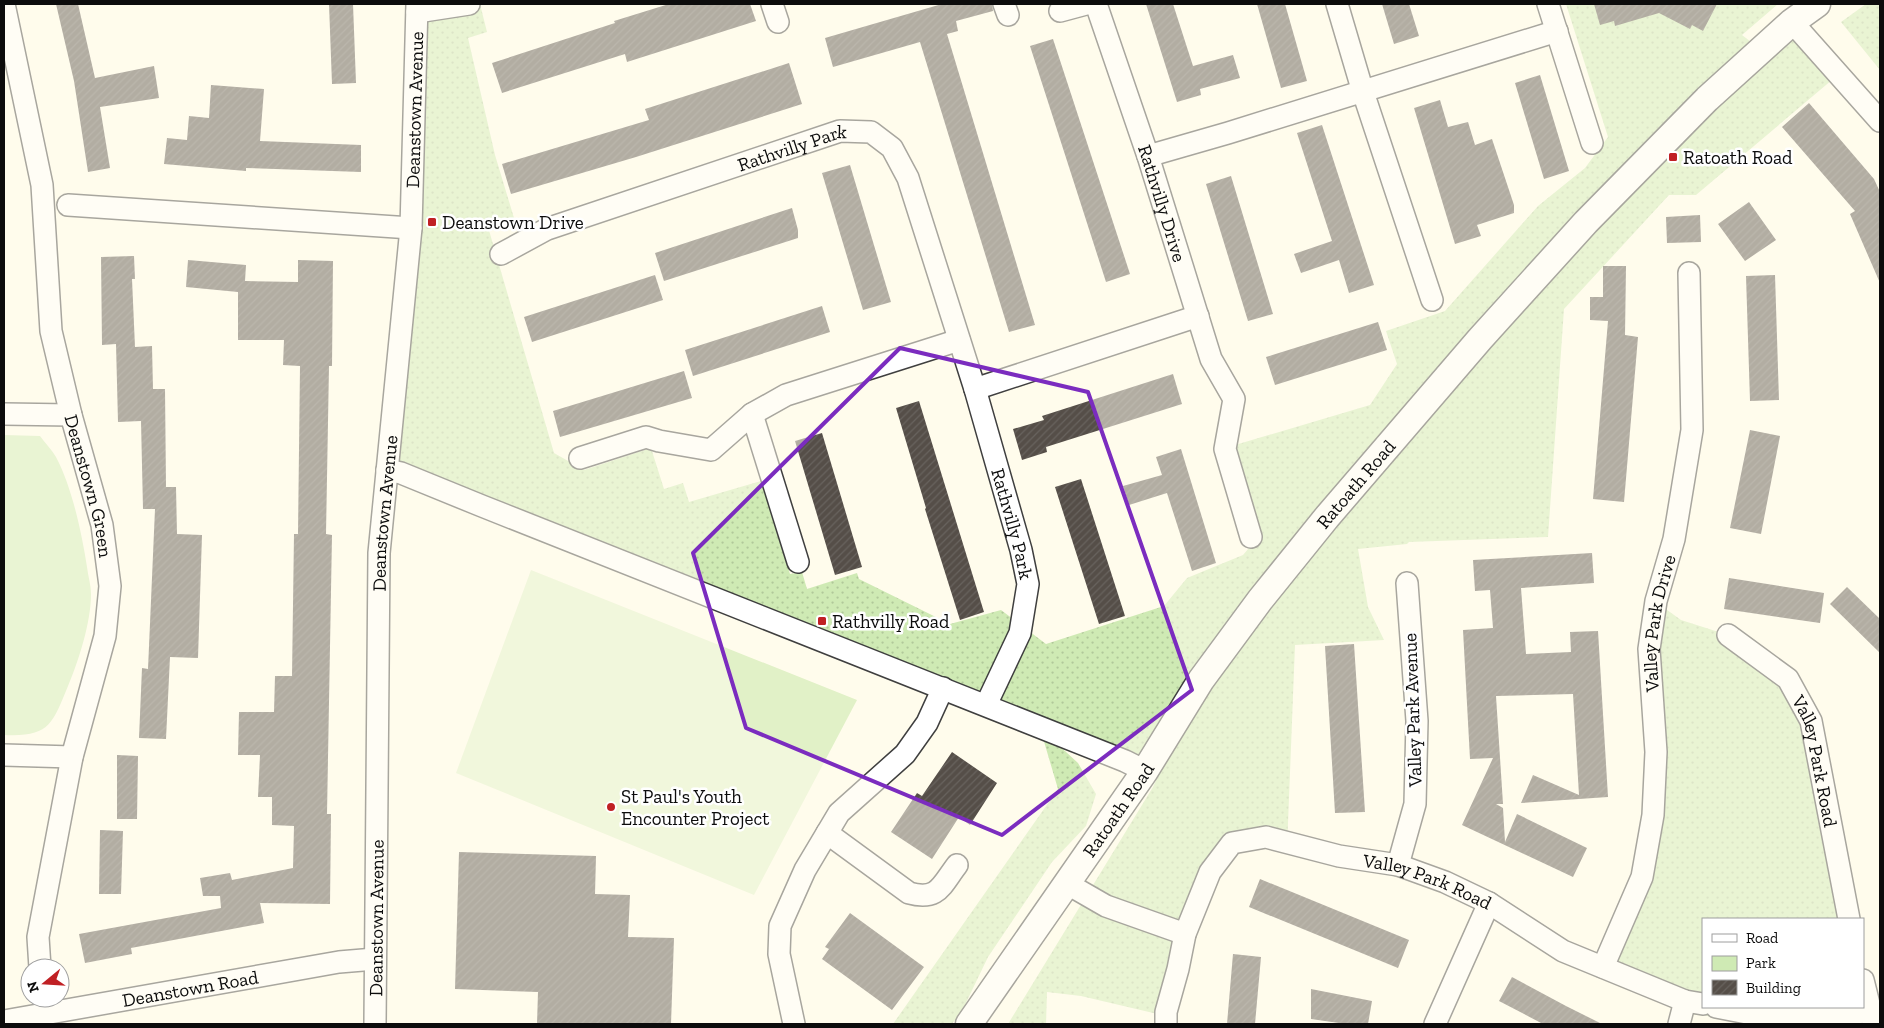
<svg xmlns="http://www.w3.org/2000/svg" width="1884" height="1028" viewBox="0 0 1884 1028" font-family="'Zilla Slab',serif">
<defs>
<pattern id="grass-dots" width="8" height="8" patternUnits="userSpaceOnUse" patternTransform="scale(1.25)"><rect width="8" height="8" fill="#cfeab4"/><path d="M2 2h.1M6 6h.1" fill="none" stroke="#b1c89a" stroke-width="1.8" stroke-linecap="round"/></pattern>
<pattern id="building-hatch" width="6" height="6" patternUnits="userSpaceOnUse" patternTransform="scale(1.25)"><rect width="6" height="6" fill="#554e48"/><path d="M-1 1l2-2M0 6l6-6M5 7l2-2" fill="none" stroke="#68635e"/></pattern>
</defs>
<rect width="100%" height="100%" fill="#fffcec"/>
<!-- grass -->
<path fill="url(#grass-dots)" d="M 480,4 L 487,32 L 468,38 L 495,155 L 514,218 L 488,227 L 554,453 L 584,470 L 651,448 L 664,489 L 683,483 L 689,502 L 761,481 L 790,574 L 802,572 L 807,589 L 857,573 L 859,579 L 950,624 L 1001,610 L 1046,644 L 1164,606 L 1187,578 L 1243,555 L 1254,542 L 1225,448 L 1370,405 L 1397,364 L 1386,331 L 1445,311 L 1538,206 L 1585,168 L 1608,137 L 1566,4 L 1778,4 L 1742,35 L 1764,52 L 1384,454 L 1139,767 L 388,469 L 419,12 Z
M 1866,4 L 1880,4 L 1880,70 L 1841,22 Z
M 1794,25 L 1839,74 L 1696,195 L 1669,195 L 1564,309 L 1548,537 L 1409,542 L 1407,544 L 1358,549 L 1368,607 L 1384,640 L 1295,645 L 1287,849 L 1267,846 L 1228,856 L 1209,871 L 1166,1016 L 1081,996 L 1047,992 L 1046,1024 L 1008,1024 L 1153,787 L 1202,682 L 1593,228 Z
M 1656,602 L 1681,620 L 1728,635 L 1788,680 L 1811,721 L 1843,919 L 1703,919 L 1703,1007 L 1863,1007 L 1869,1024 L 1784,1024 L 1679,1013 L 1603,967 L 1643,877 Z
M 1040,728 L 1078,763 L 1096,794 L 1086,826 L 1052,862 L 988,957 L 963,1009 L 952,1024 L 893,1024 L 1058,789 Z"/>
<!-- park -->
<path fill="#cfeab4" d="M 4,435 L 40,436 C 45,443 52,450 56,457 C 72,487 82,534 87,567 C 88,576 91,585 91,594 C 91,622 79,660 68,686 C 52,725 49,737 4,735 Z"/>
<!-- pitch -->
<path fill="#e1f1c7" d="M 531,570 L 857,700 L 754,895 L 456,773 Z"/>
<!-- building -->
<path fill="url(#building-hatch)" d="M 56,4 L 78,4 L 95,78 L 154,66 L 159,98 L 100,107 L 110,168 L 88,172 L 74,81 Z
M 329,4 L 353,4 L 356,83 L 332,84 Z
M 669,4 L 750,4 L 756,21 L 627,62 L 625,54 L 502,93 L 492,63 L 615,23 L 614,21 Z
M 942,4 L 992,4 L 993,11 L 956,21 L 958,31 L 947,34 L 1035,325 L 1009,332 L 920,42 L 833,67 L 825,38 Z
M 1146,4 L 1173,4 L 1193,66 L 1233,55 L 1240,78 L 1200,89 L 1201,95 L 1177,102 Z
M 1257,4 L 1285,4 L 1307,81 L 1281,88 Z
M 1382,4 L 1409,4 L 1419,36 L 1394,44 Z
M 1594,4 L 1717,4 L 1703,31 L 1692,25 L 1690,29 L 1659,13 L 1615,26 L 1614,21 L 1600,25 Z
M 1053,39 L 1130,274 L 1106,282 L 1030,46 Z
M 789,63 L 802,104 L 636,157 L 511,194 L 502,164 L 649,120 L 645,109 Z
M 1540,75 L 1569,171 L 1544,179 L 1515,83 Z
M 211,85 L 264,89 L 260,141 L 361,145 L 361,172 L 246,168 L 246,171 L 164,164 L 167,138 L 187,140 L 189,116 L 209,118 Z
M 1440,100 L 1448,127 L 1468,122 L 1475,145 L 1492,139 L 1514,205 L 1514,213 L 1477,225 L 1481,236 L 1455,244 L 1414,108 Z
M 1809,103 L 1874,179 L 1880,192 L 1880,283 L 1850,214 L 1855,211 L 1782,127 Z
M 1322,125 L 1374,285 L 1349,293 L 1339,260 L 1301,273 L 1294,254 L 1332,241 L 1297,133 Z
M 850,165 L 891,302 L 863,310 L 822,173 Z
M 1231,176 L 1273,314 L 1248,321 L 1206,184 Z
M 1749,202 L 1776,240 L 1745,261 L 1718,224 Z
M 792,208 L 798,230 L 798,238 L 664,281 L 655,253 Z
M 1700,215 L 1701,242 L 1667,243 L 1666,217 Z
M 134,256 L 135,279 L 132,279 L 135,347 L 152,346 L 153,389 L 165,389 L 166,487 L 176,487 L 177,534 L 202,535 L 198,658 L 170,657 L 166,739 L 139,738 L 142,668 L 148,669 L 155,509 L 143,509 L 141,421 L 118,422 L 116,344 L 102,345 L 101,257 Z
M 188,260 L 246,265 L 245,281 L 298,282 L 298,260 L 333,261 L 332,366 L 329,366 L 326,534 L 332,535 L 327,814 L 331,814 L 330,904 L 260,903 L 264,923 L 131,948 L 132,954 L 85,963 L 79,934 L 221,908 L 220,896 L 203,896 L 200,878 L 230,873 L 232,880 L 293,868 L 294,826 L 272,825 L 272,797 L 258,797 L 260,755 L 238,755 L 239,712 L 274,712 L 275,676 L 292,676 L 294,534 L 298,534 L 300,366 L 283,365 L 284,340 L 238,340 L 238,292 L 186,287 Z
M 1603,266 L 1626,266 L 1625,335 L 1638,337 L 1624,502 L 1593,499 L 1608,321 L 1590,320 L 1590,297 L 1603,297 Z
M 655,275 L 663,300 L 532,342 L 524,317 Z
M 1775,275 L 1779,400 L 1750,401 L 1746,276 Z
M 822,306 L 830,332 L 693,376 L 685,350 Z
M 1378,322 L 1387,350 L 1275,385 L 1266,357 Z
M 684,371 L 692,398 L 560,437 L 553,411 Z
M 1173,374 L 1182,404 L 1046,447 L 1047,452 L 1022,460 L 1013,429 L 1044,420 L 1042,416 Z
M 919,401 L 984,612 L 960,620 L 925,509 L 926,508 L 896,408 Z
M 1750,430 L 1780,436 L 1761,534 L 1730,528 Z
M 822,433 L 862,567 L 835,575 L 795,441 Z
M 1181,449 L 1216,563 L 1192,571 L 1167,493 L 1129,505 L 1123,486 L 1162,475 L 1156,457 Z
M 1081,479 L 1125,616 L 1099,624 L 1055,487 Z
M 1592,553 L 1594,583 L 1521,588 L 1526,654 L 1571,652 L 1570,632 L 1598,631 L 1608,797 L 1521,803 L 1533,775 L 1579,795 L 1573,694 L 1496,696 L 1503,804 L 1496,804 L 1503,808 L 1505,842 L 1517,814 L 1587,848 L 1573,877 L 1462,825 L 1493,758 L 1470,759 L 1463,630 L 1493,628 L 1490,590 L 1475,591 L 1473,560 Z
M 1729,578 L 1824,593 L 1820,623 L 1724,609 Z
M 1847,587 L 1880,619 L 1880,653 L 1830,604 Z
M 1354,644 L 1365,812 L 1335,813 L 1325,646 Z
M 952,752 L 997,783 L 970,825 L 959,817 L 932,859 L 891,832 L 917,793 L 922,796 Z
M 117,755 L 138,756 L 137,819 L 117,819 Z
M 100,830 L 123,831 L 121,894 L 99,894 Z
M 459,852 L 596,856 L 595,894 L 630,895 L 628,937 L 674,938 L 671,1024 L 537,1024 L 538,992 L 455,989 Z
M 1260,879 L 1409,940 L 1398,968 L 1249,907 Z
M 850,913 L 924,967 L 892,1010 L 822,959 L 829,949 L 825,947 Z
M 1233,954 L 1261,957 L 1255,1024 L 1227,1024 Z
M 1512,977 L 1566,1006 L 1602,1024 L 1543,1024 L 1499,1001 Z
M 1311,989 L 1372,1001 L 1368,1024 L 1346,1024 L 1311,1019 Z"/>
<g fill="none" stroke-linecap="round" stroke-linejoin="round">
<defs>
<g id="minor">
<path id="s1" d="M 4,4 L 42,185 L 51,331 L 71,415 L 102,525 L 110,586 L 105,636 L 72,757 L 38,937 L 40,968"/>
<path d="M 772,4 L 778,22"/>
<path d="M 1004,4 L 1008,15"/>
<path id="s2" d="M 1096,4 L 1148,156 L 1211,359 L 1234,399 L 1225,449 L 1251,537"/>
<path d="M 1337,4 L 1363,92 L 1432,300"/>
<path d="M 1548,4 L 1592,143"/>
<path d="M 1060,11 L 1086,4"/>
<path d="M 417,12 L 469,4"/>
<path d="M 1792,22 L 1880,121"/>
<path d="M 1148,156 L 1228,133 L 1557,31"/>
<path d="M 68,205 L 411,228"/>
<path id="s3" d="M 501,254 L 547,229 L 840,131 L 871,132 L 892,148 L 908,178 L 975,389 L 1021,550 L 1028,584 L 1020,633 L 986,705"/>
<path d="M 975,389 L 1198,316"/>
<path d="M 4,414 L 71,415"/>
<path d="M 752,414 L 798,562"/>
<path d="M 580,458 L 646,437 L 659,441 L 711,450 L 752,414 L 786,395 L 959,340"/>
<path d="M 387,470 L 401,473 L 482,506 L 1125,761 L 1145,771"/>
<path id="s4" d="M 1728,635 L 1788,679 L 1811,721 L 1849,919"/>
<path d="M 4,755 L 72,757"/>
<path d="M 827,833 L 909,893 C 938,901 941,886 957,865"/>
<path d="M 1398,865 L 1415,804 L 1417,721 L 1407,583"/>
<path d="M 1066,883 L 1106,906 L 1185,934"/>
<path id="s5" d="M 1603,967 L 1642,877 L 1653,815 L 1656,752 L 1649,649 L 1656,601 L 1674,539 L 1692,430 L 1689,273"/>
<path d="M 1863,980 L 1874,1024"/>
<path d="M 1716,1007 L 1752,1014 L 1824,1014 L 1872,1012"/>
<path id="s6" d="M 4,1021 L 339,962 L 375,959"/>
<path id="s7" d="M 375,1024 L 379,553 L 411,228 L 417,4"/>
<path d="M 794,1024 L 779,954 L 780,926 L 805,870 L 839,813 L 905,754 L 927,723 L 943,688"/>
<path id="s8" d="M 1166,1024 L 1166,1012 L 1178,969 L 1185,934 L 1210,872 L 1232,843 L 1266,837 L 1339,856 L 1398,865 L 1445,882 L 1489,903 L 1563,951 L 1685,1001 L 1703,1004"/>
<path d="M 1435,1024 L 1489,903"/>
<path d="M 1679,1024 L 1685,1001"/>
</g>
<g id="tertiary">
<path id="s9" d="M 969,1024 L 1145,771 L 1201,680 L 1260,600 L 1327,517 L 1480,339 L 1586,222 L 1707,99 L 1792,22 L 1817,4"/>
</g>
</defs>
<!-- minor casing -->
<use href="#minor" stroke="#3f3f3f" stroke-width="24"/>
<!-- tertiary casing -->
<use href="#tertiary" stroke="#3f3f3f" stroke-width="29"/>
<!-- minor -->
<use href="#minor" stroke="#fff" stroke-width="21"/>
<!-- tertiary -->
<use href="#tertiary" stroke="#fff" stroke-width="26"/>
</g>
<!-- marked area -->
<path d="M0 0H1884V1028H0ZM 900,348 L 1088,392 L 1192,690 L 1002,835 L 746,728 L 693,553 Z" fill="#fffcec" fill-opacity=".55" fill-rule="evenodd"/>
<path fill="none" stroke="#7b2cbf" stroke-width="4" stroke-linejoin="round" d="M 900,348 L 1088,392 L 1192,690 L 1002,835 L 746,728 L 693,553 Z"/>
<!-- markers -->
<g fill="#c02024" stroke="#fff" stroke-width="2">
<rect x="1668" y="152" width="10" height="10" rx="2.5"/>
<rect x="427" y="217" width="10" height="10" rx="2.5"/>
<rect x="817" y="616" width="10" height="10" rx="2.5"/>
<circle cx="611" cy="807" r="5"/>
</g>
<g text-anchor="middle" stroke-width="5" stroke-linejoin="round" paint-order="stroke">
<!-- street labels -->
<g font-size="19" fill="#0c0c0c" stroke="#fff">
<text dy="7" stroke="none"><textPath href="#s7" startOffset="916">Deanstown Avenue</textPath></text>
<text dy="7" stroke="none"><textPath href="#s3" startOffset="311">Rathvilly Park</textPath></text>
<text dy="7" stroke="none"><textPath href="#s2" startOffset="210">Rathvilly Drive</textPath></text>
<text dy="7" stroke="none"><textPath href="#s9" startOffset="665">Ratoath Road</textPath></text>
<text dy="7" stroke="none"><textPath href="#s1" startOffset="491">Deanstown Green</textPath></text>
<text dy="7" stroke="none"><textPath href="#s7" startOffset="511">Deanstown Avenue</textPath></text>
<text dy="7" stroke="none"><textPath href="#s3" startOffset="814">Rathvilly Park</textPath></text>
<text dy="7" stroke="none"><textPath href="#s5" startOffset="354">Valley Park Drive</textPath></text>
<text transform="translate(1412 710) rotate(-92)" y="7">Valley Park Avenue</text>
<text dy="7" stroke="none"><textPath href="#s4" startOffset="162">Valley Park Road</textPath></text>
<text dy="7" stroke="none"><textPath href="#s9" startOffset="261">Ratoath Road</textPath></text>
<text dy="7" stroke="none"><textPath href="#s8" startOffset="398">Valley Park Road</textPath></text>
<text dy="7" stroke="none"><textPath href="#s7" startOffset="106">Deanstown Avenue</textPath></text>
<text dy="7" stroke="none"><textPath href="#s6" startOffset="189">Deanstown Road</textPath></text>
</g>
<!-- poi labels -->
<g font-size="19" fill="#0c0c0c" stroke="#fff" text-anchor="start">
<text x="1683" y="164">Ratoath Road</text>
<text x="442" y="229">Deanstown Drive</text>
<text x="832" y="628">Rathvilly Road</text>
<text x="621" y="803">St Paul's Youth<tspan x="621" dy="22">Encounter Project</tspan></text>
</g>
</g>
<!-- border -->
<rect width="1884" height="1028" fill="none" stroke="#0c0c0c" stroke-width="10"/>
<!-- legend -->
<rect x="1702" y="918" width="162" height="90" fill="#ffffff" stroke="#9e9e9e"/>
<rect x="1712" y="934" width="25" height="8" fill="#ffffff" stroke="#9e9e9e"/>
<text x="1746" y="943" font-size="15" fill="#0c0c0c">Road</text>
<rect x="1712" y="956" width="25" height="15" fill="#cfeab4" stroke="#9e9e9e"/>
<text x="1746" y="968" font-size="15" fill="#0c0c0c">Park</text>
<rect x="1712" y="980" width="25" height="15" fill="url(#building-hatch)" stroke="#9e9e9e"/>
<text x="1746" y="993" font-size="15" fill="#0c0c0c">Building</text>
<!-- north arrow -->
<g transform="translate(45 983) rotate(252)"><circle r="24" fill="#ffffff" stroke="#9e9e9e"/>
<path d="M0-4L9 19L0 12L-9 19Z" fill="#c02024"/>
<text y="-8" font-size="14" font-weight="bold" text-anchor="middle" fill="#0c0c0c">N</text>
</g>
</svg>
